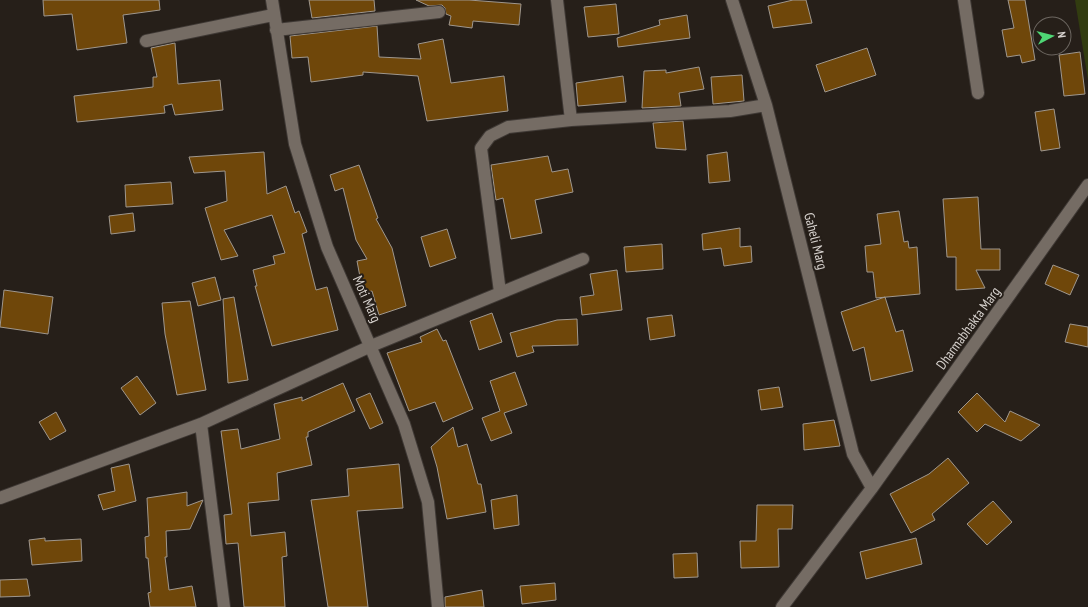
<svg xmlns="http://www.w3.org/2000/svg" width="1088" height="607" viewBox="0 0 1088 607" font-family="'PT Sans Narrow',sans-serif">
<rect width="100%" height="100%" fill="#261f19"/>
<!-- green -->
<path fill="#323c10" d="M 1075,0 L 1088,0 L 1088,80 Z"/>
<!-- building -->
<path fill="#6f470a" stroke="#9f978e" d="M 43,0 L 159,0 L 160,10 L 123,15 L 127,43 L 77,50 L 72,14 L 44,16 Z
M 309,0 L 374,0 L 375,11 L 312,18 Z
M 416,0 L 469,0 L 521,4 L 519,25 L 473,21 L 472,28 L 449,25 L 451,16 L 446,14 L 445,8 L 442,5 L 429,6 Z
M 793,0 L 806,0 L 812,23 L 773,28 L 768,6 Z
M 1008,0 L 1025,0 L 1035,60 L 1022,63 L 1020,55 L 1007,57 L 1002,30 L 1014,28 Z
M 616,4 L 619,34 L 588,37 L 584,7 Z
M 687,15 L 690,38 L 618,47 L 617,38 L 660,25 L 659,20 Z
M 377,26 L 379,57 L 421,59 L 418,44 L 443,39 L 451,83 L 504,76 L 508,111 L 427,121 L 418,76 L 363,72 L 363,75 L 311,82 L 308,57 L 292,58 L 290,36 Z
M 175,43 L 178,84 L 220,80 L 223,110 L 175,115 L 172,104 L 164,106 L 165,113 L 77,122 L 74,96 L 153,87 L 153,77 L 157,77 L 151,48 Z
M 867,48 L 876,75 L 825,92 L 816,65 Z
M 1080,52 L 1085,94 L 1064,96 L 1059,55 Z
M 699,67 L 704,89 L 679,93 L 681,106 L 642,108 L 644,71 L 666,70 L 666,73 Z
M 742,75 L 744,101 L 713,104 L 711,77 Z
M 623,76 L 626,102 L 578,106 L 576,83 Z
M 1054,109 L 1060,148 L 1041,151 L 1035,112 Z
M 683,121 L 686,150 L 656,148 L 653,123 Z
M 264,152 L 267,194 L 286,186 L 295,213 L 299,211 L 307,232 L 302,234 L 316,290 L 327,287 L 338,330 L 272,346 L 255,286 L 257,286 L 253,270 L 275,264 L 273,256 L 285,253 L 272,215 L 224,230 L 238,256 L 221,260 L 205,208 L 227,201 L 225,171 L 194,173 L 189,157 Z
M 727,152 L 730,181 L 709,183 L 707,155 Z
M 548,156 L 552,172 L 568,169 L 573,192 L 535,200 L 542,233 L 511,239 L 503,198 L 496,200 L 491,165 Z
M 359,165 L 378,218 L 376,219 L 392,248 L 406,306 L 379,315 L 372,291 L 363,293 L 357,261 L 367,259 L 356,240 L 343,188 L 335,191 L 330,175 Z
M 171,182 L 173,204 L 126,207 L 125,185 Z
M 978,197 L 981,249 L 1000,249 L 1000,270 L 976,270 L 985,288 L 956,290 L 956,257 L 947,257 L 943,199 Z
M 899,211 L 904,242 L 908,241 L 909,248 L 917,247 L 920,294 L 876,298 L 873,272 L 867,272 L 865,246 L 881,244 L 877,214 Z
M 133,213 L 135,231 L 111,234 L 109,216 Z
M 740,228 L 740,247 L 751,246 L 752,262 L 724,266 L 721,248 L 703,250 L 702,234 Z
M 447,229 L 456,258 L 430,267 L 421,237 Z
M 662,244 L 663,269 L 626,272 L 624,247 Z
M 1053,265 L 1079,275 L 1070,295 L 1045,284 Z
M 617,270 L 622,310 L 582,315 L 580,297 L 594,295 L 590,274 Z
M 215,277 L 221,300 L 198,306 L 192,283 Z
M 4,290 L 53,297 L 48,334 L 0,327 Z
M 234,297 L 248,380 L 228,383 L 223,299 Z
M 885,297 L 896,332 L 903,330 L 913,371 L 871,381 L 864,347 L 853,351 L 841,312 Z
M 190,301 L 206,390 L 177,395 L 165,334 L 162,303 Z
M 492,313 L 502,342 L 479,350 L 470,321 Z
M 672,315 L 675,336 L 650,340 L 647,318 Z
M 577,319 L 578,345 L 532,346 L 534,352 L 517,357 L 510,333 L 557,320 Z
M 1070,324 L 1088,327 L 1088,347 L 1065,342 Z
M 437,329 L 443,341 L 446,340 L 473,409 L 443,422 L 435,402 L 409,411 L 387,353 L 422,342 L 420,337 Z
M 515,372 L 527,405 L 504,413 L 512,433 L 491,441 L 482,418 L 500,411 L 490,381 Z
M 137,376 L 156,403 L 140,415 L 121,388 Z
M 343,383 L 355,411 L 308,432 L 308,437 L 306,437 L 312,465 L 277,473 L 279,500 L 248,503 L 251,536 L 285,532 L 287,556 L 282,557 L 285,607 L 244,607 L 238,543 L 226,544 L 224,515 L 232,514 L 221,431 L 238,429 L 241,449 L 280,439 L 274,404 L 302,397 L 302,401 Z
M 779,387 L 783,407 L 761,410 L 758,390 Z
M 370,393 L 383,423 L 370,429 L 356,399 Z
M 977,393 L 1005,422 L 1010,411 L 1040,425 L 1021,441 L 985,424 L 977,432 L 958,412 Z
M 56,412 L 66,431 L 50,440 L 39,422 Z
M 834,420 L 840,446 L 804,450 L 803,424 Z
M 453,427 L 458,447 L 467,444 L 478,484 L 481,484 L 486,512 L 447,519 L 437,467 L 431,447 Z
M 948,458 L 969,483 L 932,514 L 935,520 L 911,533 L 890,494 L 929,474 Z
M 129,464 L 136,501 L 103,510 L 98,495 L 115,491 L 111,468 Z
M 399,464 L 403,508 L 357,511 L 368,607 L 328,607 L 311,500 L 349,496 L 347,469 Z
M 187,492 L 187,506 L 203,500 L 190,529 L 166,531 L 167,557 L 165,557 L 169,590 L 192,586 L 196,607 L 150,607 L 148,593 L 151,592 L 148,558 L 146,558 L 145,537 L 149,536 L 147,498 Z
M 517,495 L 519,525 L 494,529 L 491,500 Z
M 993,501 L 1012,522 L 987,545 L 967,524 Z
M 757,505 L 793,505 L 792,529 L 778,529 L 779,567 L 741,568 L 740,541 L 756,541 Z
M 45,538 L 45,541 L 81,539 L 82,561 L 32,565 L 29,540 Z
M 916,538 L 922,564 L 866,579 L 860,552 Z
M 697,553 L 698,577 L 674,578 L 673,554 Z
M 27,579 L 30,596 L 0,597 L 0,580 Z
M 555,583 L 556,600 L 522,604 L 520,586 Z
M 482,590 L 484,607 L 445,607 L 445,597 Z"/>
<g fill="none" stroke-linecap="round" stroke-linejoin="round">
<defs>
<path id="minor" d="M 272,0 L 295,144 L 327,247 L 404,424 L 428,502 L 438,607
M 557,0 L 571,120
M 732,0 L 766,105 L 853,454 L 872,488
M 964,0 L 978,93
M 276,30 L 439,12
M 146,41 L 273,15
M 500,292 L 481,148 L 490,136 L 508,127 L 571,120 L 730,111 L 766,105
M 201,424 L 224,607
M 0,498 L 201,424 L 371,346 L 583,259
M 782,607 L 872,488 L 1088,185"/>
</defs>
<!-- minor casing -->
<use href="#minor" stroke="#3f3935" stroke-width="14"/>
<!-- minor -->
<use href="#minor" stroke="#756c64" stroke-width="12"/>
</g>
<g text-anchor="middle" stroke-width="4" stroke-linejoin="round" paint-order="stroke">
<!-- street labels -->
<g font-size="14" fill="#d7d2ce" stroke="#261f19">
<text transform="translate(816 241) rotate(76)" y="5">Gaheli Marg</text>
<text transform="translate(367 299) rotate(66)" y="5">Moti Marg</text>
<text transform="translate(968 328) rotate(-54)" y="5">Dharmabhakta Marg</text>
</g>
</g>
<!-- north arrow -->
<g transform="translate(1052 36) rotate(83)"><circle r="19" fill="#261f19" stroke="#6d6761"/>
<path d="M0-3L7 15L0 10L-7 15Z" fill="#4fd675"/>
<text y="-6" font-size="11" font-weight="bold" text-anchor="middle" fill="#d7d2ce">N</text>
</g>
</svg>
